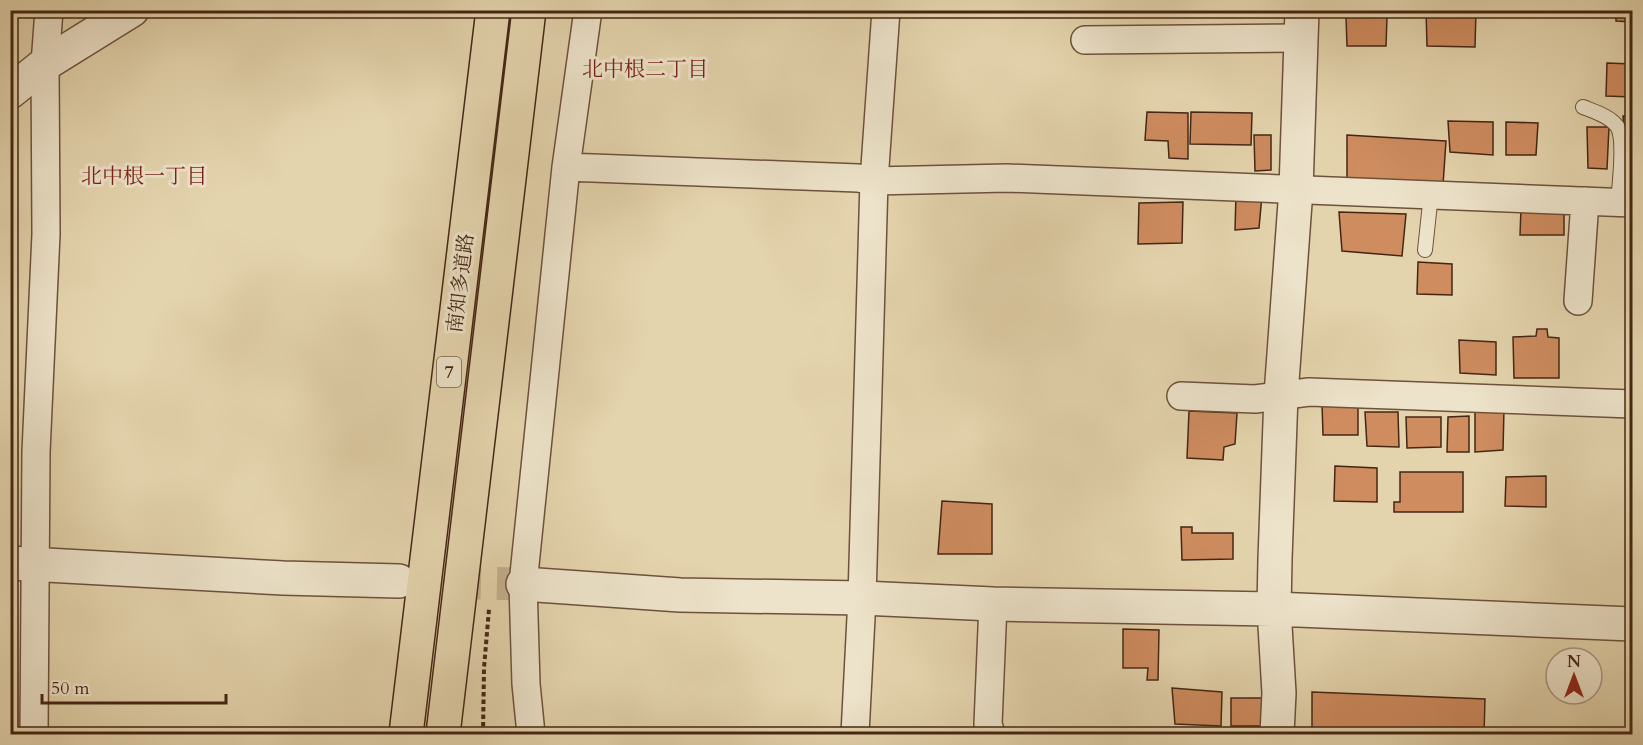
<svg xmlns="http://www.w3.org/2000/svg" width="1643" height="745" viewBox="0 0 1643 745" font-family="Cardo,'Noto Serif JP',serif">
<rect width="100%" height="100%" fill="#e4d4ad"/>
<filter id="stains"><feTurbulence type="fractalNoise" baseFrequency=".00333" numOctaves="4"/><feColorMatrix values="0 0 0 0 .2 0 0 0 0 .09 0 0 0 0 .02 0 0 0 .5 -.17"/></filter>
<radialGradient id="worn" r=".72"><stop offset=".6" stop-color="#630" stop-opacity="0"/><stop offset="1" stop-color="#630" stop-opacity=".3"/></radialGradient>
<!-- building -->
<path fill="#ce8c5f" stroke="#452614" stroke-width="1.5" d="M 1426,10 L 1476,10 L 1475,47 L 1427,46 Z
M 1616,10 L 1632,10 L 1632,22 L 1616,21 Z
M 1346,17 L 1387,17 L 1386,46 L 1347,46 Z
M 1607,63 L 1632,64 L 1632,97 L 1606,96 Z
M 1147,112 L 1188,113 L 1188,159 L 1169,158 L 1168,141 L 1145,140 Z
M 1191,112 L 1252,113 L 1251,145 L 1190,144 Z
M 1623,116 L 1632,117 L 1632,129 L 1624,129 Z
M 1448,121 L 1493,122 L 1493,155 L 1450,152 Z
M 1506,122 L 1538,123 L 1536,155 L 1506,155 Z
M 1587,127 L 1609,127 L 1607,169 L 1588,168 Z
M 1254,135 L 1271,135 L 1271,170 L 1255,171 Z
M 1347,135 L 1446,141 L 1443,185 L 1347,181 Z
M 1236,194 L 1262,195 L 1259,228 L 1235,230 Z
M 1183,202 L 1182,243 L 1138,244 L 1139,203 Z
M 1521,208 L 1564,210 L 1564,235 L 1520,235 Z
M 1339,212 L 1406,214 L 1402,256 L 1342,251 Z
M 1418,262 L 1452,264 L 1452,295 L 1417,294 Z
M 1537,329 L 1547,329 L 1548,337 L 1559,338 L 1559,378 L 1514,378 L 1513,337 L 1536,336 Z
M 1459,340 L 1496,342 L 1496,375 L 1460,373 Z
M 1322,404 L 1358,404 L 1358,435 L 1323,435 Z
M 1504,409 L 1503,450 L 1475,452 L 1475,410 Z
M 1189,411 L 1237,413 L 1235,444 L 1224,447 L 1223,460 L 1187,458 Z
M 1365,412 L 1398,412 L 1399,447 L 1367,446 Z
M 1469,416 L 1469,452 L 1447,452 L 1448,417 Z
M 1406,417 L 1441,417 L 1441,447 L 1407,448 Z
M 1335,466 L 1377,468 L 1377,502 L 1334,501 Z
M 1400,472 L 1463,472 L 1463,512 L 1394,512 L 1394,502 L 1400,502 Z
M 1546,476 L 1546,507 L 1505,506 L 1506,477 Z
M 942,501 L 992,504 L 992,554 L 938,554 Z
M 1181,527 L 1192,527 L 1192,533 L 1233,533 L 1233,559 L 1182,560 Z
M 1123,629 L 1159,630 L 1158,680 L 1147,680 L 1148,668 L 1123,668 Z
M 1172,688 L 1222,692 L 1221,726 L 1175,724 Z
M 1312,692 L 1485,699 L 1484,734 L 1312,732 Z
M 1231,698 L 1263,698 L 1263,726 L 1231,726 Z"/>
<g fill="none" stroke-linecap="round" stroke-linejoin="round">
<!-- tertiary-tunnel -->
<path stroke="#c4b18e" stroke-width="33" stroke-dasharray="33 16" stroke-linecap="butt" d="M 399,581 L 523,584"/>
<defs>
<path id="service" d="M 1583,107 C 1595,112 1609,116 1617,126 C 1626,139 1619,186 1618,203
M 1425,250 L 1431,194"/>
<path id="minor" d="M 1085,40 L 1301,38
M 566,167 L 858,178 L 874,181 L 1007,178 L 1632,203
M 1578,301 L 1585,201
M 1181,396 L 1255,399 L 1309,392 L 1632,404
M 34,734 L 36,452 L 46,234 L 45,64 L 49,10
M 531,734 L 526,684 L 523,584 L 566,167 L 588,10
M 855,734 L 862,598 L 874,181 L 886,10
M 991,734 L 988,724 L 993,604"/>
<path id="tertiary" d="M 10,92 L 45,64 L 132,10
M 10,563 L 283,578 L 399,581
M 523,584 L 680,595 L 862,598 L 993,604 L 1274,609 L 1632,624
M 1277,734 L 1279,693 L 1274,609 L 1275,559 L 1281,395 L 1296,189 L 1302,10"/>
<path id="motorway" d="M 406,734 L 493,10
M 443,734 L 529,10"/>
</defs>
<!-- service casing -->
<use href="#service" stroke="#6d523a" stroke-width="16"/>
<!-- minor casing -->
<use href="#minor" stroke="#6d523a" stroke-width="30"/>
<!-- tertiary casing -->
<use href="#tertiary" stroke="#6d523a" stroke-width="36"/>
<!-- motorway casing -->
<use href="#motorway" stroke="#452614" stroke-width="36"/>
<!-- path -->
<path stroke="#452614" stroke-width="4" stroke-dasharray="4.5 3" stroke-linecap="butt" d="M 483,734 L 484,668 L 489,609"/>
<!-- service -->
<use href="#service" stroke="#ede3ca" stroke-width="14"/>
<!-- minor -->
<use href="#minor" stroke="#ede3ca" stroke-width="27"/>
<!-- tertiary -->
<use href="#tertiary" stroke="#ede3ca" stroke-width="33"/>
<!-- motorway -->
<use href="#motorway" stroke="#e4d4ad" stroke-width="33"/>
</g>
<g text-anchor="middle" stroke-width="6" stroke-linejoin="round" paint-order="stroke">
<!-- shield labels -->
<rect fill="#ede3ca" stroke="#775f4b" stroke-width="1.5" x="437" y="357" width="24" height="30" rx="4.5"/>
<g font-size="18" font-weight="bold" fill="#452614">
<text x="449" y="378">7</text>
</g>
<!-- street labels -->
<g font-size="20" fill="#452614" stroke="#ede3ca">
<text transform="translate(460 283) rotate(-83)" y="7">南知多道路</text>
</g>
<!-- neighbourhood labels -->
<g font-size="21" fill="#7a1f14" stroke="#ede3ca">
<text x="645" y="76">北中根二丁目</text>
<text x="144" y="183">北中根一丁目</text>
</g>
</g>
<!-- margin -->
<rect width="1643" height="745" fill="none" stroke="#e4d4ad" stroke-width="36"/>
<rect x="12" y="12" width="1619" height="721" fill="none" stroke="#452614" stroke-width="3"/>
<rect x="18" y="18" width="1607" height="709" fill="none" stroke="#452614" stroke-width="1.5"/>
<!-- north arrow -->
<g transform="translate(1574 676)"><circle r="28" fill="#ede3ca" stroke="#aa9781" stroke-width="1.5"/>
<path d="M0-4.5L10 22L0 15L-10 22Z" fill="#8f2418"/>
<text y="-9" font-size="16" font-weight="bold" text-anchor="middle" fill="#452614">N</text>
</g>
<!-- scale -->
<path d="M42 694v9h184v-9" fill="none" stroke="#452614" stroke-width="3"/>
<text x="51" y="694" font-size="18" fill="#452614" stroke="#ede3ca" stroke-width="4.5" paint-order="stroke">50 m</text>
<rect width="100%" height="100%" filter="url(#stains)"/>
<rect width="100%" height="100%" fill="url(#worn)"/>
</svg>
